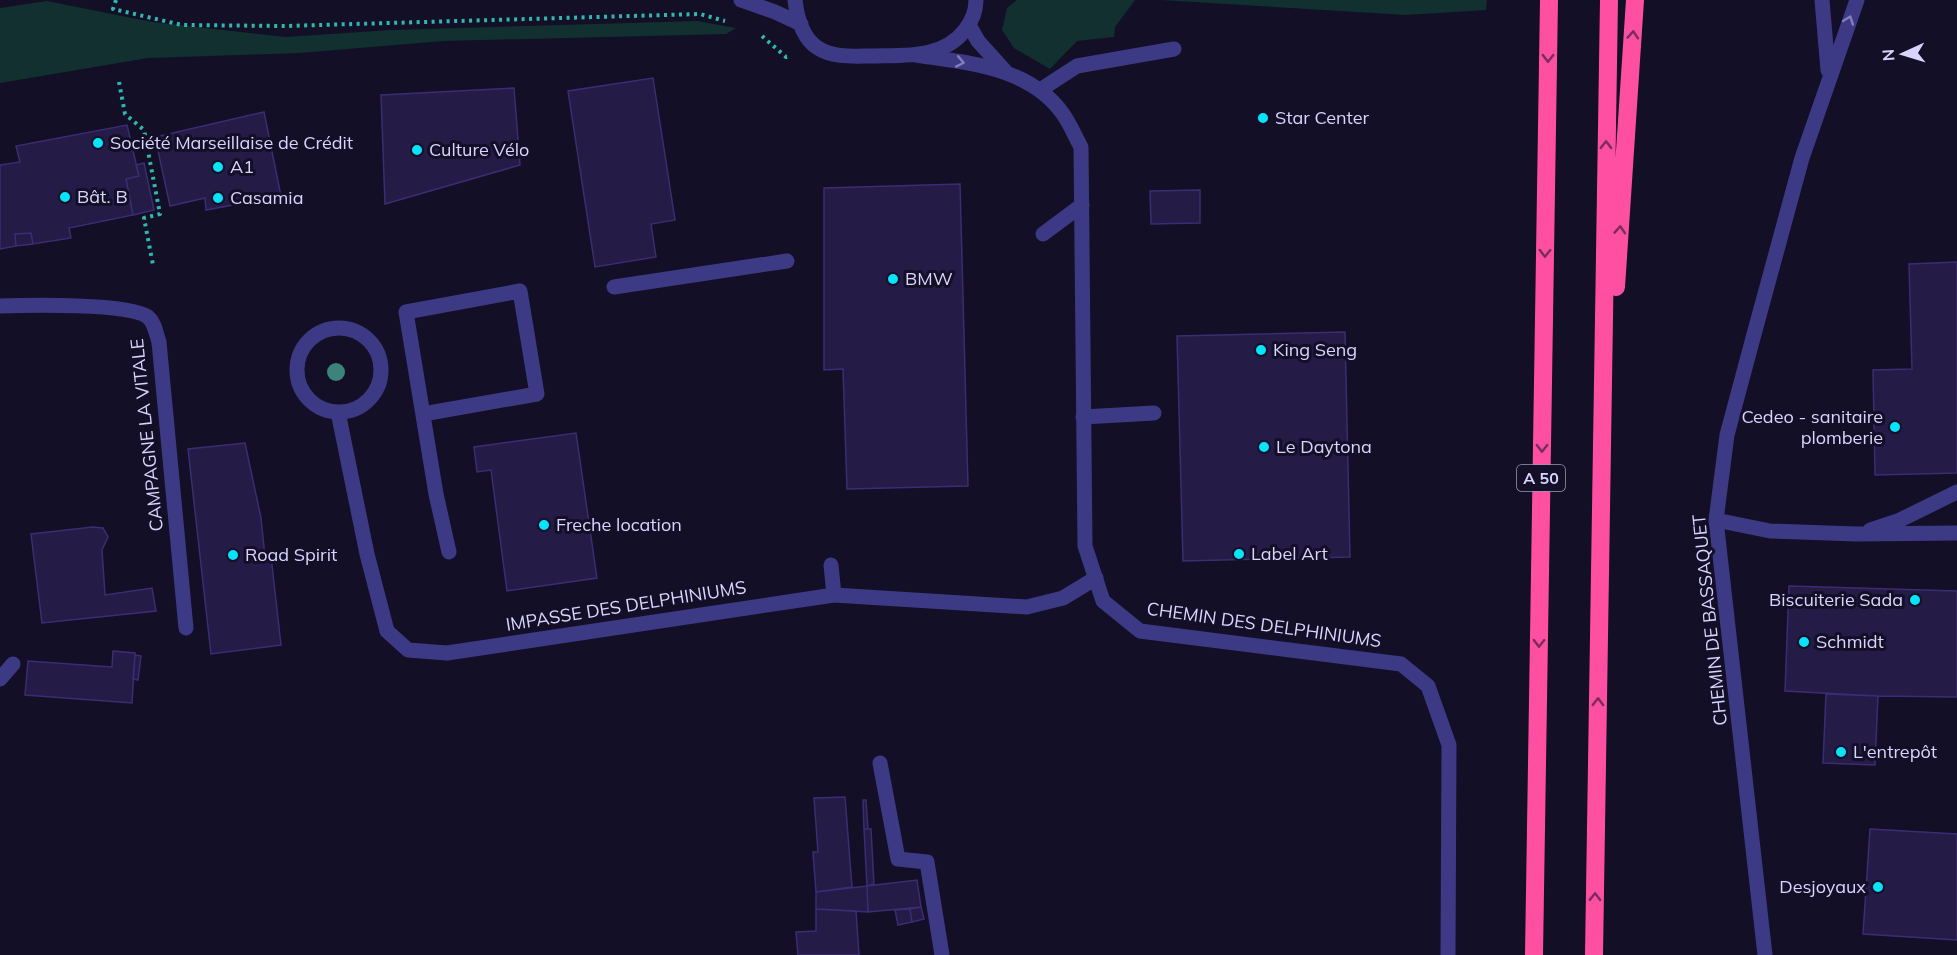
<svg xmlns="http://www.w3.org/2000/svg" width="1957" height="955" viewBox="0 0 1957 955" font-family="Mulish,sans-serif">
<rect width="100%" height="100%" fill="#130f26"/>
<!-- green -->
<path fill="#12302f" d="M 1017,0 L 1135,0 L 1115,27 L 1114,37 L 1077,41 L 1050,69 L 1014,48 L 1002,30 L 1007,8 Z
M 1161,0 L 1487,0 L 1486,10 L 1406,15 Z
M 47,1 L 152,22 L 286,37 L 390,30 L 697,21 L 736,28 L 726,34 L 443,41 L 300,53 L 148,58 L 0,83 L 0,8 Z"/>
<!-- building -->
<path fill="#241b47" stroke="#3b2d73" stroke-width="1.5" d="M 653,78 L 675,220 L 651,224 L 656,257 L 595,267 L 568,91 Z
M 514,88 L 520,165 L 385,204 L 381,95 Z
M 264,112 L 281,196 L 206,210 L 205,198 L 170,206 L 155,137 Z
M 127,125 L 139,176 L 126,179 L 133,215 L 69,228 L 71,238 L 33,244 L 31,233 L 15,234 L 16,246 L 0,249 L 0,165 L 20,162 L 16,146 Z
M 144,163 L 154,210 L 133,215 L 126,179 L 139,176 L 136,165 Z
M 960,184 L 968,486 L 847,489 L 843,369 L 824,370 L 824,188 Z
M 1200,190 L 1200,223 L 1151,224 L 1150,191 Z
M 31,233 L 33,244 L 16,246 L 15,234 Z
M 1957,262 L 1957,473 L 1875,475 L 1873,370 L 1912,369 L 1909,264 Z
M 1345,332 L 1350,557 L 1183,561 L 1177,336 Z
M 576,433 L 597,578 L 507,591 L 491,470 L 477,472 L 474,447 Z
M 245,443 L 261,518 L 265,557 L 271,556 L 281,645 L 211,654 L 188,449 Z
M 93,527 L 103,528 L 108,537 L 102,550 L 105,595 L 152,588 L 156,611 L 42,623 L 31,534 Z
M 1789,586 L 1957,591 L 1957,697 L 1878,696 L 1785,691 Z
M 113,651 L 135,653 L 132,703 L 25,695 L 28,661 L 112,667 Z
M 135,655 L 141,656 L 138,680 L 133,679 Z
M 1826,694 L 1878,696 L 1875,765 L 1823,763 Z
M 845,797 L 852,887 L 816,892 L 813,852 L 818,852 L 814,798 Z
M 863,800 L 866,800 L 868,829 L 864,829 Z
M 864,829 L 871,829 L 874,884 L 867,886 Z
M 1870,829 L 1957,834 L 1957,940 L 1863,934 Z
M 917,880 L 921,907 L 868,912 L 867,886 Z
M 867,886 L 868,912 L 816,909 L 816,892 Z
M 921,907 L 924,919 L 912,922 L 910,909 Z
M 816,909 L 856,911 L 859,955 L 798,955 L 796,932 L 816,931 Z
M 910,909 L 912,922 L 898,925 L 895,910 Z"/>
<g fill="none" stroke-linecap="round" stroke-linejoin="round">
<!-- path -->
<path stroke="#2fb8b0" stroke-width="4" stroke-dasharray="3 4.5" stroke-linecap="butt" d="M 116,0 L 113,9 L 182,25 L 285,26 L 700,14 L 725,21
M 762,36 L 786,57 L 791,56
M 119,82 L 125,114 L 144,130 L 160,214 L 144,218 L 153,265"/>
<!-- service -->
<path stroke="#3d3a85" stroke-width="15" d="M 1040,90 L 1077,66 L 1174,49
M 1043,234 L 1082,205
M 614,287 L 787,261
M 0,306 C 27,305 130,303 148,317 C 155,323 156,334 159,342 L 186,628
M297 370a42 42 0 1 1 84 0a42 42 0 1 1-84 0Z
M 338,412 L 367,554 L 387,631 L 408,650 L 447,653 L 834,595 L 1027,607 L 1063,598 L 1096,578
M 423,414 L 537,394 L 520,291 L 406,312 L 436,494 L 449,552
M 1083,417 L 1154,413
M 1716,520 L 1770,531 L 1856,534 L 1957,533
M 1870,530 L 1900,520 L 1957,492
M 831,565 L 834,595
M 0,679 L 13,664
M 880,763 L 898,859 L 927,862 L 942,955"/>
<!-- minor -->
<path stroke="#3d3a85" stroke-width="15" d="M 1822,0 L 1828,70
M 969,25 L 978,41 L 1005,71
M 916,55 C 968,63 1030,67 1063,114 C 1070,124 1075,136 1081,147 L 1085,546 L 1103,601 L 1140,631 L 1401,664 L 1428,686 L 1449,745 L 1448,955
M 1765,955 L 1716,520 L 1727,435 L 1753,338 L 1802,158 L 1857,0"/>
<!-- tertiary -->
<path stroke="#3d3a85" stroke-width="15" d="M 741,0 L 775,12 L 801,24
M 795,0 C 797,17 802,38 818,48 C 833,58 854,56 872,56 C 904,55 943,59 965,30 C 972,21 976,11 976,0"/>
<!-- motorway -->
<path stroke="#ff4fa3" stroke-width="18" d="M 1616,287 L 1635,0
M 1534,955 L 1549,0
M 1594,955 L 1609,0"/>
</g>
<!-- trees -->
<circle fill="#3d827b" cx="336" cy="372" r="9"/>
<!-- one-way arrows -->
<defs><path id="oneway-chevron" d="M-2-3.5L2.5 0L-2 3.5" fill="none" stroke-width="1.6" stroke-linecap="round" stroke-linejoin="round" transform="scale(1.5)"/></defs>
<g stroke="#837fbc">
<use href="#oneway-chevron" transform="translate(1849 20) rotate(-70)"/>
<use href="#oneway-chevron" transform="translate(960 62) rotate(11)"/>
</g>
<g stroke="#7d2c5e">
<use href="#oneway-chevron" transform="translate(1633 35) rotate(-86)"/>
<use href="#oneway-chevron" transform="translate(1548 58) rotate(91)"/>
<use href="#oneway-chevron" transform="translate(1606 145) rotate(-89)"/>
<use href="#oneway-chevron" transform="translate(1620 230) rotate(-86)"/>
<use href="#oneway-chevron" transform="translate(1545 253) rotate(91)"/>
<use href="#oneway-chevron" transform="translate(1542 448) rotate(91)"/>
<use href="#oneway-chevron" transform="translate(1539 643) rotate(91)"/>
<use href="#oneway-chevron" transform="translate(1598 702) rotate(-89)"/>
<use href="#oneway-chevron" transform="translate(1595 897) rotate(-89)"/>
</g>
<!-- markers -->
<g fill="#00e5ff" stroke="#130f26" stroke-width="2">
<circle cx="1263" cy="118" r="6"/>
<circle cx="98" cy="143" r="6"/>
<circle cx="417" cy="150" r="6"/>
<circle cx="218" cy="167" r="6"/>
<circle cx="65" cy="197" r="6"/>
<circle cx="218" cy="198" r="6"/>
<circle cx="893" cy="279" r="6"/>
<circle cx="1261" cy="350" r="6"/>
<circle cx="1895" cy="427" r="6"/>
<circle cx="1264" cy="447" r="6"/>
<circle cx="544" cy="525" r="6"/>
<circle cx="1239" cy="554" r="6"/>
<circle cx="233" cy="555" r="6"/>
<circle cx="1915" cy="600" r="6"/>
<circle cx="1804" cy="642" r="6"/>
<circle cx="1841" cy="752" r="6"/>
<circle cx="1878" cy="887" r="6"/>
</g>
<g text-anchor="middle" stroke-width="6" stroke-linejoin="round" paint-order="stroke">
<!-- shield labels -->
<rect fill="#130f26" stroke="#9e99be" stroke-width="1.5" x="1517" y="465" width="48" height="26" rx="4.5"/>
<g font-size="16" font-weight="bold" fill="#d9d4ff">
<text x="1541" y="484">A 50</text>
</g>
<!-- poi labels -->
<g font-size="18" fill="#d9d4ff" stroke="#130f26" text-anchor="start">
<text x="1275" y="124">Star Center</text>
<text x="110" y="149">Société Marseillaise de Crédit</text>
<text x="429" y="156">Culture Vélo</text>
<text x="230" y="173">A1</text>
<text x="77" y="203">Bât. B</text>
<text x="230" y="204">Casamia</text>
<text x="905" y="285">BMW</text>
<text x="1273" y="356">King Seng</text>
<text x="1883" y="423" text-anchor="end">Cedeo - sanitaire<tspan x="1883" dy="21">plomberie</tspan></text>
<text x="1276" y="453">Le Daytona</text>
<text x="556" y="531">Freche location</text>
<text x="1251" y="560">Label Art</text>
<text x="245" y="561">Road Spirit</text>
<text x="1903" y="606" text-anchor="end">Biscuiterie Sada</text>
<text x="1816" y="648">Schmidt</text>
<text x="1853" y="758">L'entrepôt</text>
<text x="1866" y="893" text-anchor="end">Desjoyaux</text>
</g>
<!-- street labels -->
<g font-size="18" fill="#d9d4ff" stroke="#130f26">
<text transform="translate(147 435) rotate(-96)" y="6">CAMPAGNE LA VITALE</text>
<text transform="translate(626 606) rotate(-9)" y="6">IMPASSE DES DELPHINIUMS</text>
<text transform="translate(1710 620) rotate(-96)" y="6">CHEMIN DE BASSAQUET</text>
<text transform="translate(1264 625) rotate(8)" y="6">CHEMIN DES DELPHINIUMS</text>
</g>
</g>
<!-- north arrow -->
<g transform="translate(1903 54) rotate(266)" stroke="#130f26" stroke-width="4.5" paint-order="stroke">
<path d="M0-4.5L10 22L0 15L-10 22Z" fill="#d9d4ff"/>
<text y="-9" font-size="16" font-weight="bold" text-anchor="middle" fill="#d9d4ff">N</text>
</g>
</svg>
